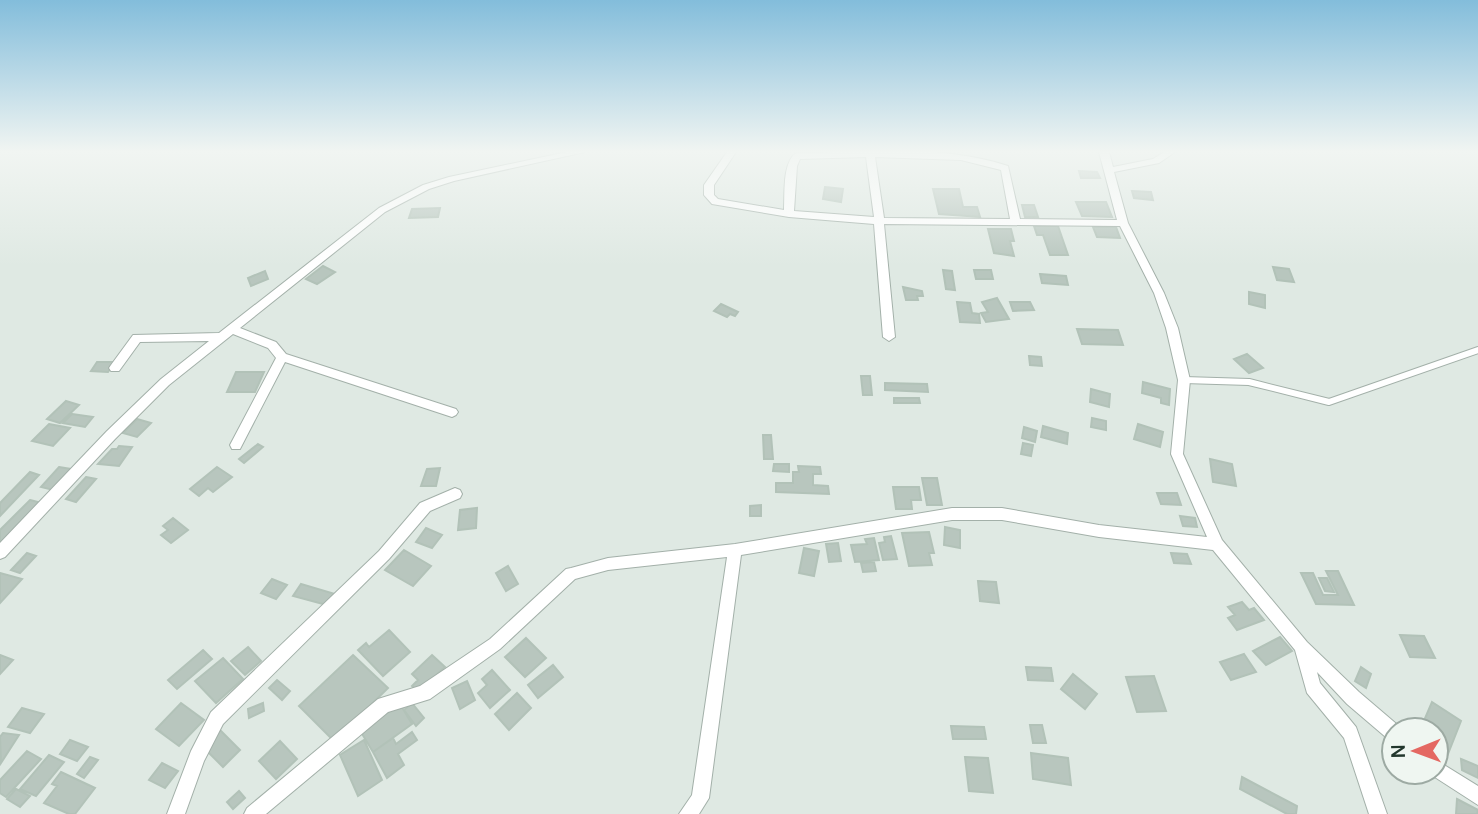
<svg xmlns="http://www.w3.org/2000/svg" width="1478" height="814" viewBox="0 0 1478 814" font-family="Manrope,sans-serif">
<rect width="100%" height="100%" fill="#dfe9e3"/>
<!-- building -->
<path fill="#b8c6be" stroke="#b2c2b8" stroke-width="2" d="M 1079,171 L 1097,172 L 1100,178 L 1081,178 Z
M 825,187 L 843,189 L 841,202 L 823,199 Z
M 933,189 L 959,189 L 963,207 L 977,207 L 980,217 L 939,214 Z
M 1132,191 L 1151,192 L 1153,200 L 1134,198 Z
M 1076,202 L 1106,202 L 1112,217 L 1082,216 Z
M 1022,205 L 1034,205 L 1038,217 L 1025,217 Z
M 440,208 L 438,217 L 409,218 L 412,209 Z
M 1034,226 L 1058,226 L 1068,255 L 1050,255 L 1043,235 L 1037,235 Z
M 1093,227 L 1116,227 L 1120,238 L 1097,237 Z
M 988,229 L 1011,229 L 1014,241 L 1010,241 L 1014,256 L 994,253 Z
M 323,266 L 335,272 L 317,284 L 306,279 Z
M 1273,267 L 1289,269 L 1294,282 L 1277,280 Z
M 943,270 L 952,271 L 955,290 L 946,289 Z
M 974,270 L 991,270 L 993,279 L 976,279 Z
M 265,271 L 268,279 L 251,286 L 248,278 Z
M 1040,274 L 1066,276 L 1068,285 L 1042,283 Z
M 903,287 L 922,291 L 923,296 L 917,296 L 918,300 L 906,300 Z
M 1249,292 L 1265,295 L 1265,308 L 1249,304 Z
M 997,298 L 1009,319 L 986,322 L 981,313 L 988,312 L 982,302 Z
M 957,302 L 970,303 L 972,313 L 979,314 L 980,323 L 960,322 Z
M 1010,302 L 1030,302 L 1034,310 L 1013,311 Z
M 721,304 L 738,312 L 735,316 L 730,314 L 727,317 L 714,311 Z
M 1077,329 L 1118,330 L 1123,345 L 1082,344 Z
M 1247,354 L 1263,368 L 1249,373 L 1234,359 Z
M 1029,356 L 1041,357 L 1042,366 L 1030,365 Z
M 97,362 L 115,362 L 108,372 L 91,371 Z
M 236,372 L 264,372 L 255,392 L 227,392 Z
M 861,376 L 870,376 L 872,395 L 863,395 Z
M 1143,382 L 1170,389 L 1169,405 L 1161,403 L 1161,398 L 1142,393 Z
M 885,383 L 927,384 L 928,392 L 885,390 Z
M 1091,389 L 1110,394 L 1109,407 L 1090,402 Z
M 894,398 L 919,398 L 920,403 L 894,403 Z
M 66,401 L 79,405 L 60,423 L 47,419 Z
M 72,414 L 93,417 L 85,427 L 63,423 Z
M 1092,418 L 1106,421 L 1106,430 L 1091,427 Z
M 137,419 L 151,423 L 137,437 L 123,433 Z
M 49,424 L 70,428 L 53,446 L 32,441 Z
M 1138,424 L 1163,432 L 1160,447 L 1134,439 Z
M 1043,426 L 1068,433 L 1067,444 L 1041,437 Z
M 1024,427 L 1037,431 L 1035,442 L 1022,438 Z
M 763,435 L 771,435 L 773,459 L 764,459 Z
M 1023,443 L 1033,445 L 1031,456 L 1021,454 Z
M 258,444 L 263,447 L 244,463 L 239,459 Z
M 119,446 L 132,447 L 119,466 L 98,464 L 112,449 L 117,449 Z
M 1210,459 L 1232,464 L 1236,486 L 1213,482 Z
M 774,464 L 789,464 L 789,472 L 773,471 Z
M 798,466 L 820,467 L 821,474 L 813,474 L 813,485 L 828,486 L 829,494 L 776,492 L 776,483 L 793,483 L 793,472 L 799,472 Z
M 59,467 L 71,469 L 53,490 L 41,487 Z
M 217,467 L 232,477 L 213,492 L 208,488 L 199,496 L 190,489 Z
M 440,468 L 436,486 L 421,486 L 427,469 Z
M 30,472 L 39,475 L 0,516 L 0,503 Z
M 86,477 L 96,479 L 76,502 L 66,499 Z
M 922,478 L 937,478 L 942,505 L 927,505 Z
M 893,487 L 919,487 L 921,500 L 911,500 L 912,509 L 896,509 Z
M 1157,493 L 1177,493 L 1181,505 L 1161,504 Z
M 30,500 L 42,503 L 0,545 L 0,530 Z
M 761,505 L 761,516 L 750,516 L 750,506 Z
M 477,508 L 476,528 L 458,530 L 460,510 Z
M 1180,516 L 1195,518 L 1197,527 L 1183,526 Z
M 173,518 L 188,530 L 171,543 L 161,535 L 168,530 L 163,526 Z
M 945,527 L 960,530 L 960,548 L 944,545 Z
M 426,528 L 442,535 L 432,548 L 416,542 Z
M 929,532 L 934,553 L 929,553 L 932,565 L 909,566 L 902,533 Z
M 891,536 L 897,559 L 883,560 L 879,543 L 885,542 L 884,537 Z
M 874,538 L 879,560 L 855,562 L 851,545 L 867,544 L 865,539 Z
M 838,543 L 841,561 L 829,562 L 826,544 Z
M 804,548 L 819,551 L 814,576 L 799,573 Z
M 404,550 L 431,566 L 413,586 L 385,570 Z
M 27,553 L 36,556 L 20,573 L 11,570 Z
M 1171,553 L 1187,554 L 1191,564 L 1174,563 Z
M 874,562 L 876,571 L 863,572 L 861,563 Z
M 508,566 L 518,584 L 506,591 L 496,573 Z
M 1326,571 L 1338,571 L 1354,605 L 1316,604 L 1301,573 L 1313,573 L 1323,595 L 1338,595 Z
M 0,573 L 22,579 L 0,603 Z
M 1319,578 L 1327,578 L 1334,592 L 1325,591 Z
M 272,579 L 287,585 L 276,599 L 261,593 Z
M 978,581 L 996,582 L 999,603 L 980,601 Z
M 301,584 L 335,594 L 327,605 L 293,596 Z
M 1242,602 L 1249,610 L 1254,608 L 1264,620 L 1237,630 L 1228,618 L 1235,615 L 1228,607 Z
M 389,630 L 410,652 L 383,676 L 358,650 L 366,643 L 369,647 Z
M 1400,635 L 1424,636 L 1435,658 L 1410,657 Z
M 1280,637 L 1292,651 L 1266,665 L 1253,651 Z
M 526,638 L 546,658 L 525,677 L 505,657 Z
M 248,647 L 261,661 L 245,675 L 231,661 Z
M 203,650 L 212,659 L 177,689 L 168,680 Z
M 1244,654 L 1256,672 L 1231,680 L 1220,662 Z
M 0,655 L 13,660 L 0,674 Z
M 353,655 L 388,688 L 334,741 L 299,706 Z
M 432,655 L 445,667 L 418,692 L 412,686 L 418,680 L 412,674 Z
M 223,658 L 243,679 L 216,703 L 195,681 Z
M 553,665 L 563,677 L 538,698 L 528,685 Z
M 1026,667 L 1051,668 L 1053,681 L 1028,680 Z
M 1361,667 L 1371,674 L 1366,688 L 1355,681 Z
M 492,670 L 510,690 L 490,708 L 478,693 L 487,685 L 482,679 Z
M 1073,674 L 1097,694 L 1085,709 L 1061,689 Z
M 1154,676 L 1166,711 L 1137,712 L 1126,677 Z
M 277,680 L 290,691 L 282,700 L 269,688 Z
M 467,681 L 475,700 L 460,709 L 452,688 Z
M 517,693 L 531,708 L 509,730 L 495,714 Z
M 1432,702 L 1461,721 L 1446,759 L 1436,752 L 1436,730 L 1420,730 Z
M 181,703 L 204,720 L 179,746 L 156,729 Z
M 263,703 L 264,711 L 249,718 L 248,709 Z
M 412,703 L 424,718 L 416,726 L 404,710 Z
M 400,704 L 412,724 L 373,752 L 361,732 Z
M 22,708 L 44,714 L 30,733 L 8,727 Z
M 1030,725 L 1042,725 L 1046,743 L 1033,743 Z
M 951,726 L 984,727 L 986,739 L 953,739 Z
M 220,730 L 240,750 L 223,767 L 203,747 Z
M 412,732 L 417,740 L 398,754 L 404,765 L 387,778 L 373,752 L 393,738 L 396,744 Z
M 3,733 L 19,735 L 1,763 L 0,737 Z
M 70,740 L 88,747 L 77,761 L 60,754 Z
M 364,740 L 382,780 L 358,796 L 340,755 Z
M 280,741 L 297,759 L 276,779 L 259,761 Z
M 27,751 L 41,759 L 6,797 L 0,793 L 0,780 Z
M 1031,753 L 1068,758 L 1071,785 L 1033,779 Z
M 49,755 L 64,762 L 36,796 L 20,789 Z
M 90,757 L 98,760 L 84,778 L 77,774 Z
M 965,757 L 988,758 L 993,793 L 969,791 Z
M 1461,759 L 1478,766 L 1478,778 L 1462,770 Z
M 162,763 L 178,771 L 165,788 L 149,780 Z
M 61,772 L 95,788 L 75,814 L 69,814 L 44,803 L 57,786 L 52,784 Z
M 1242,777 L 1297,806 L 1296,814 L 1287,814 L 1240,789 Z
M 16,789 L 30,796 L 20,807 L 7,799 Z
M 239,791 L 245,798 L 233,809 L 227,802 Z
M 1457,799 L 1478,810 L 1477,814 L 1456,814 Z"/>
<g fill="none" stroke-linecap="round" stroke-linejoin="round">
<defs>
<path id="lane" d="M 1184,380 L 1249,382 L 1329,402 L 1478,350"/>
<path id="street" d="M 567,152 L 585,152 L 454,181 L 429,189 L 385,212 L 240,328 L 276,342 L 286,354 L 456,409 L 458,412 L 456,415 L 452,417 L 285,362 L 240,449 L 232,449 L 230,445 L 276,358 L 268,348 L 233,334 L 169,385 L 115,439 L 5,557 L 0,559 L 0,543 L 107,431 L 161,379 L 209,341 L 140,342 L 119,371 L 111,371 L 109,368 L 111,365 L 133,335 L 219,333 L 379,208 L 423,185 L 449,177 Z
M 727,152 L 736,152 L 714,185 L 714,195 L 718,199 L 784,210 C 785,194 782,163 796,153 C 866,152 941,144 1008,166 L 1020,219 L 1117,220 L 1099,152 L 1109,152 L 1113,167 L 1153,159 L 1164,152 L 1175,152 L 1159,163 L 1114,172 L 1128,223 L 1164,293 L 1178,328 L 1190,380 L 1183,454 L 1222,540 L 1307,642 L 1359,692 L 1400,727 L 1401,730 L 1394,730 L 1394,741 L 1388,739 L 1347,704 L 1317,672 L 1320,683 L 1356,727 L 1387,814 L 1369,814 L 1344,738 L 1307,693 L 1295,650 L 1213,550 L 1099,537 L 1002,520 L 952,520 L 741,555 L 709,798 L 699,814 L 679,814 L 692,795 L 727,557 L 608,570 L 575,579 L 500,649 L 430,699 L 388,712 L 266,814 L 244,814 L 247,808 L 378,699 L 420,686 L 490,639 L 566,569 L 571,568 L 608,558 L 735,544 L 952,508 L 1002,508 L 1099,525 L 1207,537 L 1171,454 L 1178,380 L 1166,328 L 1154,293 L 1120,226 L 884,224 L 895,337 L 889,341 L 883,337 L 874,224 L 789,217 L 712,204 L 704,195 L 704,185 ZM 866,157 L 874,217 L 794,211 L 797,166 L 800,159 ZM 875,157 L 961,160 L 1001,170 L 1010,219 L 884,218 Z
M 455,488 L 460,490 L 462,494 L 460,498 L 430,511 L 389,559 L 223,724 L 204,761 L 185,814 L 167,814 L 191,751 L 211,712 L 379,551 L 420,503 Z
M 1436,760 L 1478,786 L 1478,805 L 1430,774 L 1429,772 L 1436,772 Z"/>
</defs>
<!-- lane casing -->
<use href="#lane" stroke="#a3b0a9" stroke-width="8"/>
<!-- street casing -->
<use href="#street" stroke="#a3b0a9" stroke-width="2"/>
<!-- lane -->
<use href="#lane" stroke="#fff" stroke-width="6"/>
<!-- street -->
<use href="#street" fill="#fff" fill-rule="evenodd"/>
</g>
<!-- sky -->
<linearGradient id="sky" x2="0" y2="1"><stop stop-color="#83bddb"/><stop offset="0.57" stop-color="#f1f5f2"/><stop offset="1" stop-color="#f1f5f2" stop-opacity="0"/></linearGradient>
<rect width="1478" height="266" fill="url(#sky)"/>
<!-- north arrow -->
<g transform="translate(1415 751) rotate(269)"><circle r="33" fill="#eff6f1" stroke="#9daaa3" stroke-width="2"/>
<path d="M0-5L12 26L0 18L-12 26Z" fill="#e46862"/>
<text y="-10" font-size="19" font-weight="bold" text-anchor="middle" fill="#22372d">N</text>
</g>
</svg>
